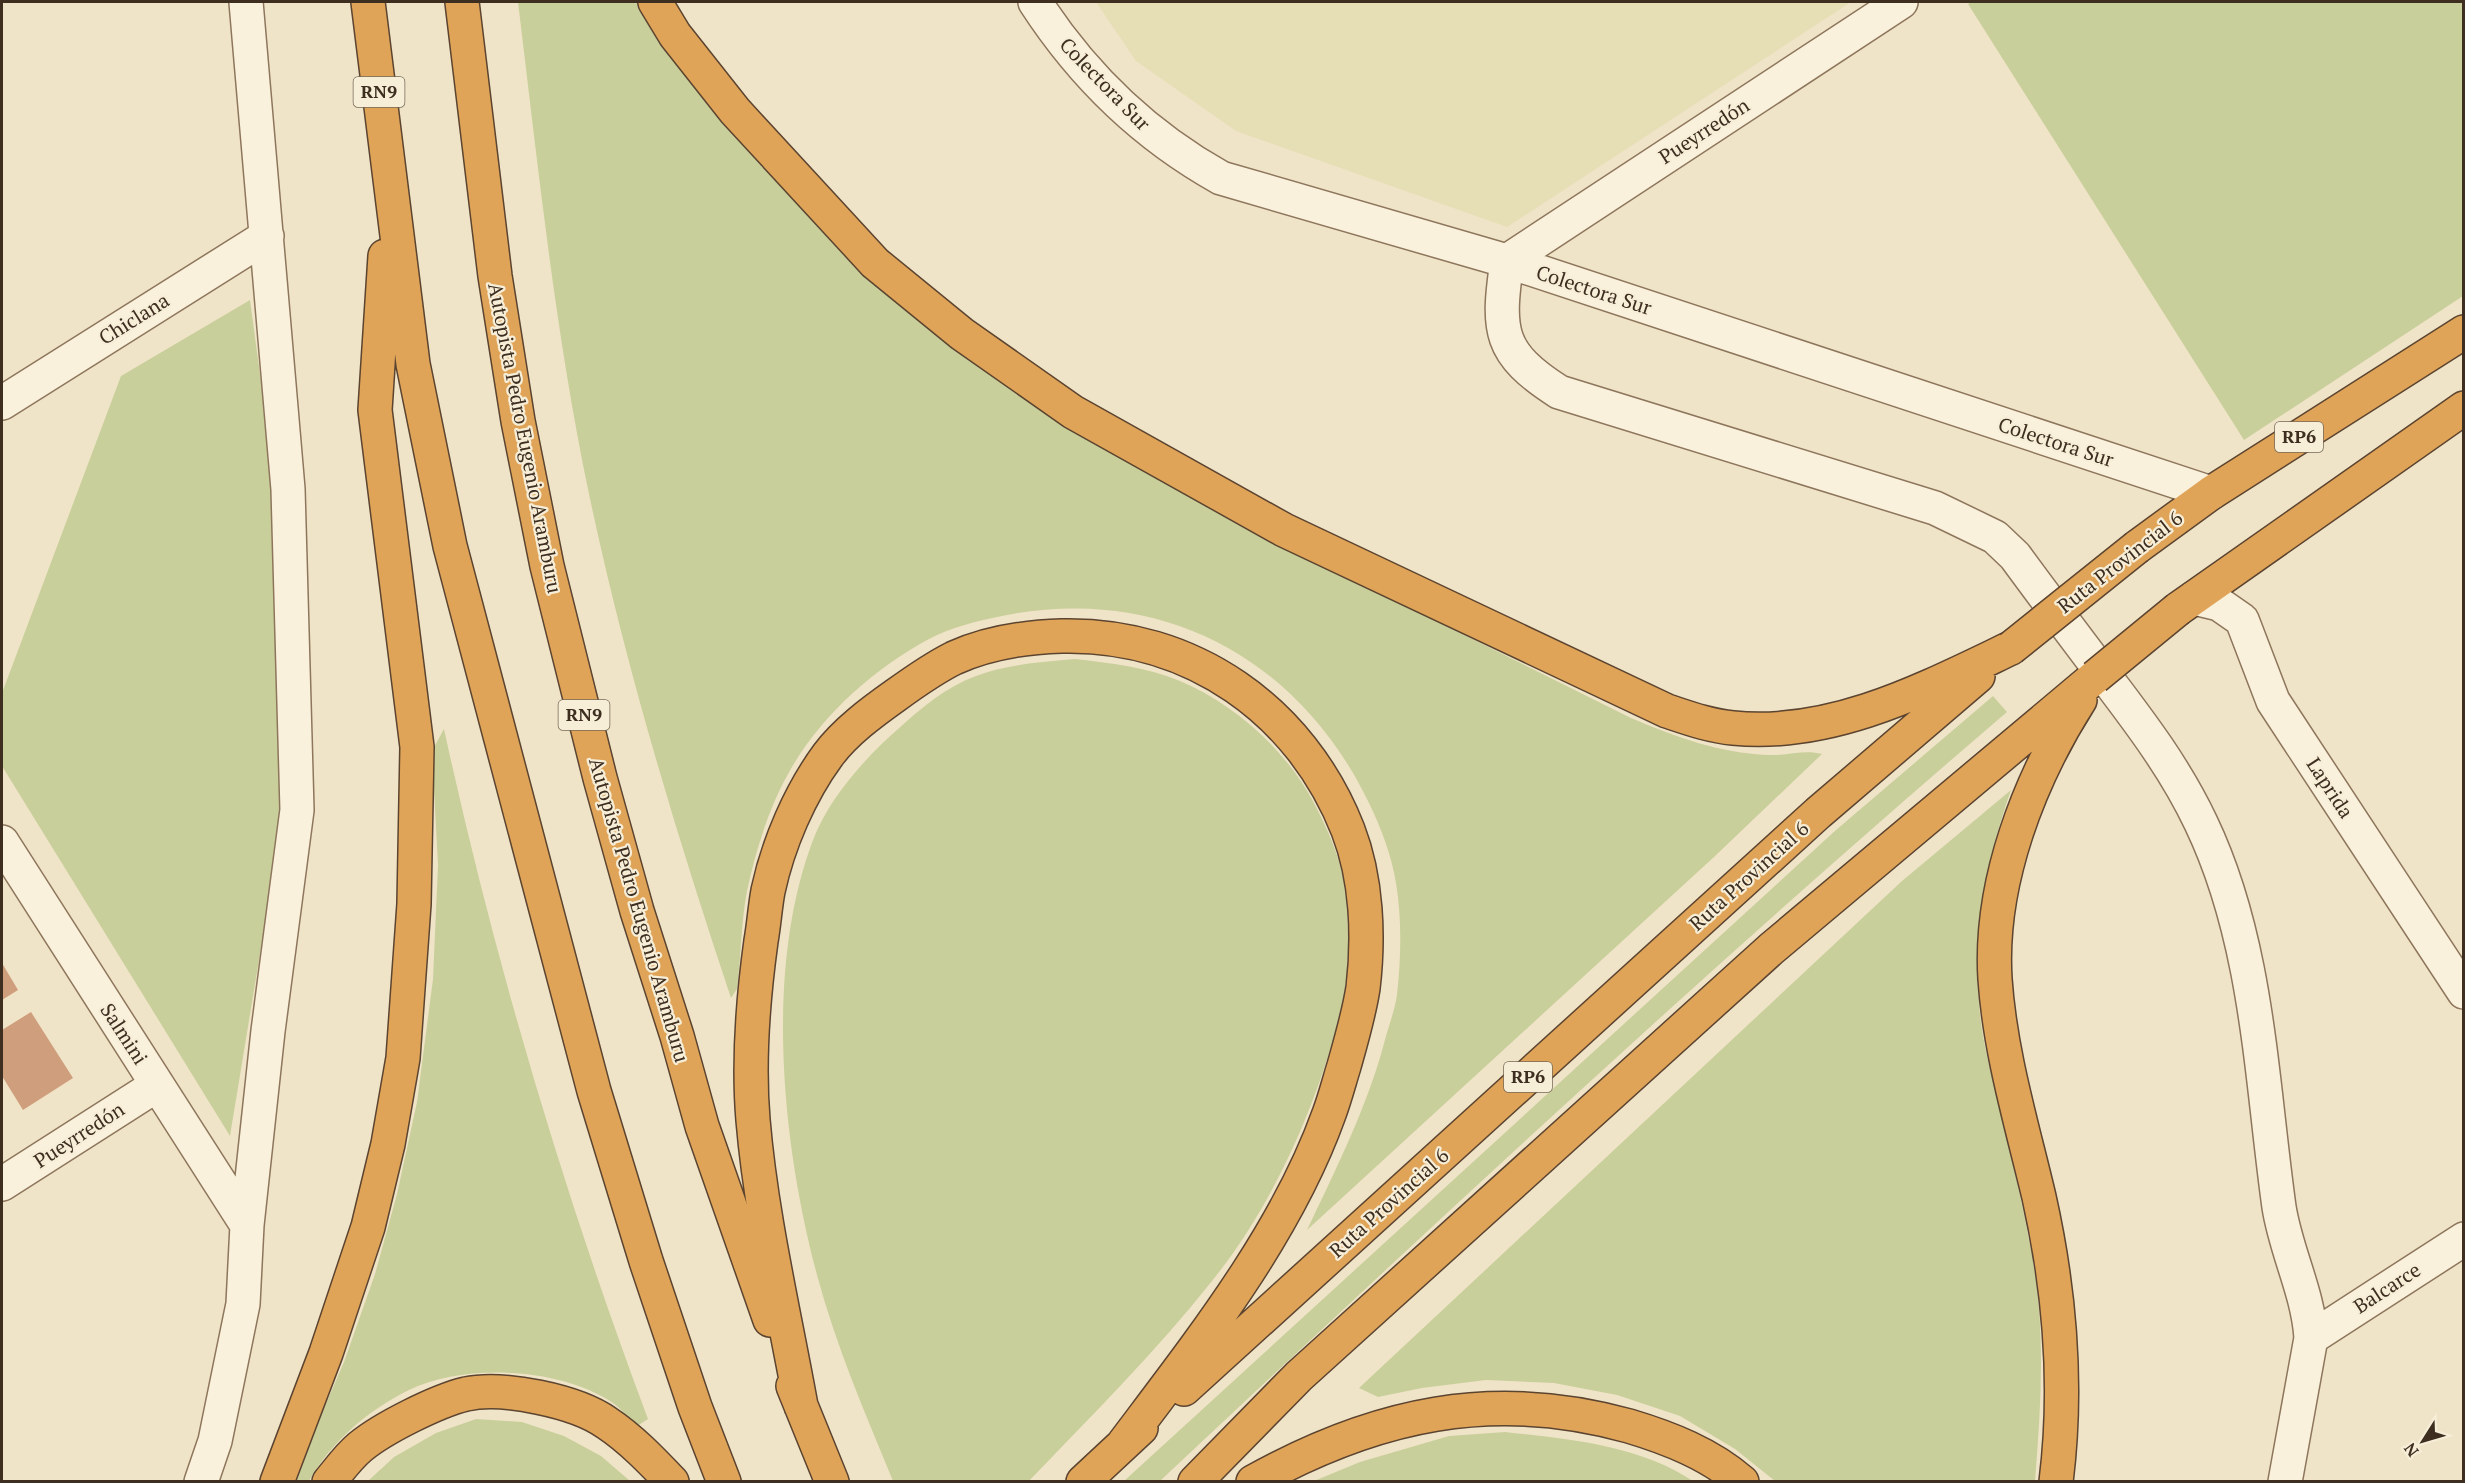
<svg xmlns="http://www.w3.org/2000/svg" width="2465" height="1483" viewBox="0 0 2465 1483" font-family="'PT Serif',serif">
<rect width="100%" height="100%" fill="#f0e4c8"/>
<!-- farmland -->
<path fill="#e6deb5" d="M 1096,2 L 1851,2 L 1507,227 L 1236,131 L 1136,61 Z"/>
<!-- green -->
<path fill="#c9cf9b" d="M 518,2 L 638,2 L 649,20 L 704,94 L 776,181 L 838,248 L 914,315 L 1234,520 L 1631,718 C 1676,737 1719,753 1768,755 C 1787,756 1804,749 1822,754 L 1714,857 L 1307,1230 C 1337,1167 1369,1103 1386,1036 C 1390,1022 1395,1009 1397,995 C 1401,959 1402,919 1396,883 C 1390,845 1372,806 1353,773 C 1278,646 1147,586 1002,616 C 977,621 952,627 929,639 C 875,668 823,714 792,767 C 770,804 756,849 747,891 C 741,923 741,957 737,989 L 731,998 C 676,833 625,665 589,494 C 555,332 538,166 518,2 Z
M 1972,2 L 2463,2 L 2463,296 L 2244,440 L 1968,4 Z
M 250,300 L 276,493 L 284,808 L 230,1136 L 2,766 L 2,693 L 121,376 Z
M 1075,659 C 1110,663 1147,667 1180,681 C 1236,705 1286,750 1314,803 C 1327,828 1340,856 1344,884 C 1350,922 1350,977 1340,1014 C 1317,1106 1272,1207 1212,1281 C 1156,1352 1091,1416 1029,1481 L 893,1481 C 865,1413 836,1346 817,1275 C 782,1144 764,969 813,840 C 829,798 865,758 898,729 C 921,708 946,687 976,676 C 1007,664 1042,662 1075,659 Z
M 1993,696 L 2007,712 C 1717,960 1438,1220 1160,1481 L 1124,1481 L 1836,830 Z
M 444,729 C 495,963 564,1195 648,1419 L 637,1426 C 628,1418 620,1407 610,1401 C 557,1368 466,1363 409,1390 C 367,1411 332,1441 309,1481 L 292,1482 L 344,1362 L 375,1274 L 397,1194 L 417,1102 L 433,979 L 438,865 L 432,751 Z
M 2011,790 C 1987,859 1972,929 1979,1003 C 1981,1036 1990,1069 1998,1101 C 2010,1152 2023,1204 2032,1256 C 2046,1331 2041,1406 2035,1481 L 1775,1481 L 1735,1449 L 1680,1416 L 1617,1395 L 1554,1383 L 1486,1380 L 1422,1388 L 1378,1397 L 1359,1388 L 1902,881 Z
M 476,1419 L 522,1422 L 564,1436 L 601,1456 L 630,1481 L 368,1481 L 394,1457 L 436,1433 Z
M 1505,1432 C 1569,1439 1638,1445 1693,1481 L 1314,1481 L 1360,1462 L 1449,1436 Z"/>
<!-- building -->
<path fill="#cf9f7d" d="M 2,963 L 18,990 L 2,1000 Z
M 31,1012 L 73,1078 L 23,1110 L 2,1076 L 2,1030 Z"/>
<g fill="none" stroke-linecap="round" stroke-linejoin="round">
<defs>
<path id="minor" d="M 1035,2 C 1083,76 1144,135 1221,178 L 1507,261 L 2211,493
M 1901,2 L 1507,261 C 1497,331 1498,353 1559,392 L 1935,508 L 1995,537 L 2015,556 C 2045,597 2076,638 2107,679 C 2142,725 2176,770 2201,823 C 2258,942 2261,1078 2279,1207 C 2286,1252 2308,1292 2311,1338 L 2285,1482
M 2,403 L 267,236
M 2194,598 L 2219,604 L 2242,620 L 2273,701 L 2464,992
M 2,842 L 247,1225
M 2,1184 L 157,1085
M 2311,1338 L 2464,1239
M 201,1482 L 215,1441 L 243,1304 L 247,1225 L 268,1031 L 297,810 L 288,489 L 246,2"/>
<path id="highway" d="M 368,2 L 413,364 L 450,546 L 594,1091 L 646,1261 L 695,1407 L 724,1482
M 462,2 L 495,276 L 518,421 L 547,566 L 600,778 L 637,911 L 677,1036 L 702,1126 L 770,1320
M 655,2 L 675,35 L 735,111 L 875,263 L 962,334 L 1073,412 L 1284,530 L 1667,711 C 1688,718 1710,726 1733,728 C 1832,738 1925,689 2011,648
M 2137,547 L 2211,493 L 2464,332
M 2178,609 L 2464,408
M 793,1386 L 832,1482
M 1184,1389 L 1818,813 L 1978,676
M 801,1406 C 784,1312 761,1215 753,1120 C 748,1061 753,999 761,941 C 764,924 765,907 768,891 C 778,844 800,793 828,755 C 845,732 872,712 896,695 C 914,682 934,668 954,658 C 987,643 1026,637 1062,636 C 1191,633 1301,710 1348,830 C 1367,879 1369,937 1363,988 C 1359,1014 1351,1041 1344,1066 C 1339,1082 1335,1098 1329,1114 C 1286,1234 1200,1342 1124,1443
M 277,1482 L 326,1353 L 368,1227 L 388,1144 L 403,1058 L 414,904 L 417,747 L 375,410 L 385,256
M 329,1482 C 339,1470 348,1457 360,1447 C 383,1428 437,1401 466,1394 C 503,1386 576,1401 607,1423 C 631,1439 652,1461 672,1482
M 1083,1482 L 1141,1428
M 1195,1482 L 1299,1376 L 1771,949 L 2095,677
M 1253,1482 C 1375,1414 1493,1388 1629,1426 C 1669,1438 1710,1454 1742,1482
M 2056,1482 C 2068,1386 2060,1291 2039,1197 C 2022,1125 2000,1053 1995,979 C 1989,883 2029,780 2080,700"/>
</defs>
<!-- minor casing -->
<use href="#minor" stroke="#8d765c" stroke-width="36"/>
<!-- highway casing -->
<use href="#highway" stroke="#5b4430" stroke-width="36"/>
<!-- minor -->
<use href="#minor" stroke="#faf1dc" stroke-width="33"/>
<!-- highway -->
<use href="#highway" stroke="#e0a458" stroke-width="33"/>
<defs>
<path id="highway-bridge" d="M 2011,648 L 2137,547
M 2095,677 L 2178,609"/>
</defs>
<!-- highway-bridge casing -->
<use href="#highway-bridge" stroke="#5b4430" stroke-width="36" stroke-linecap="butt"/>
<!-- highway-bridge -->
<use href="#highway-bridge" stroke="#e0a458" stroke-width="33"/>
</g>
<g text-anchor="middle" stroke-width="4.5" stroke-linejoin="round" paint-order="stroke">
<!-- shield labels -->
<g fill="#f7eed8" stroke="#756857" stroke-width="1.5">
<rect x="353.5" y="77" width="51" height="30" rx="4.5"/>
<rect x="2275" y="422" width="48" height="30" rx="4.5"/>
<rect x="558.5" y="700" width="51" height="30" rx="4.5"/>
<rect x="1504" y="1062" width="48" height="30" rx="4.5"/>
</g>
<g font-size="18" font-weight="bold" fill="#3d2e20">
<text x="379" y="98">RN9</text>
<text x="2299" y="443">RP6</text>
<text x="584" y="721">RN9</text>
<text x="1528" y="1083">RP6</text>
</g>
<!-- street labels -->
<g font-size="20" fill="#3d2e20" stroke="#f7eed8">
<text transform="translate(1105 84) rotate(46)" y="7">Colectora Sur</text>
<text transform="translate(1704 131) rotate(-33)" y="7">Pueyrredón</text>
<text transform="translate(1594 290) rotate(18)" y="7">Colectora Sur</text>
<text transform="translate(134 319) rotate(-32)" y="7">Chiclana</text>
<text transform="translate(525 438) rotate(79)" y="7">Autopista Pedro Eugenio Aramburu</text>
<text transform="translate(2056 442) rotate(18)" y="7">Colectora Sur</text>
<text transform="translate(2120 562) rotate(-38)" y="7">Ruta Provincial 6</text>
<text transform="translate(2330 788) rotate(57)" y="7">Laprida</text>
<text transform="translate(1749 876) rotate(-42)" y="7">Ruta Provincial 6</text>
<text transform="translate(639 910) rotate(74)" y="7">Autopista Pedro Eugenio Aramburu</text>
<text transform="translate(124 1034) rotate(57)" y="7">Salmini</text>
<text transform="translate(79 1135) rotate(-33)" y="7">Pueyrredón</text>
<text transform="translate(1389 1203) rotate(-42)" y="7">Ruta Provincial 6</text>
<text transform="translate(2387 1288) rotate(-33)" y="7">Balcarce</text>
</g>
</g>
<!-- border -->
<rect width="2465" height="1483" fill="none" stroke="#3d2e20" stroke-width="6"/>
<!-- north arrow -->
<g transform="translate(2423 1441) rotate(233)" stroke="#f7eed8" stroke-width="4.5" paint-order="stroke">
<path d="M0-4.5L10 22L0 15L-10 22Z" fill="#3d2e20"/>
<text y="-9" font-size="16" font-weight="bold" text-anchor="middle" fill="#3d2e20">N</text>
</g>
</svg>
